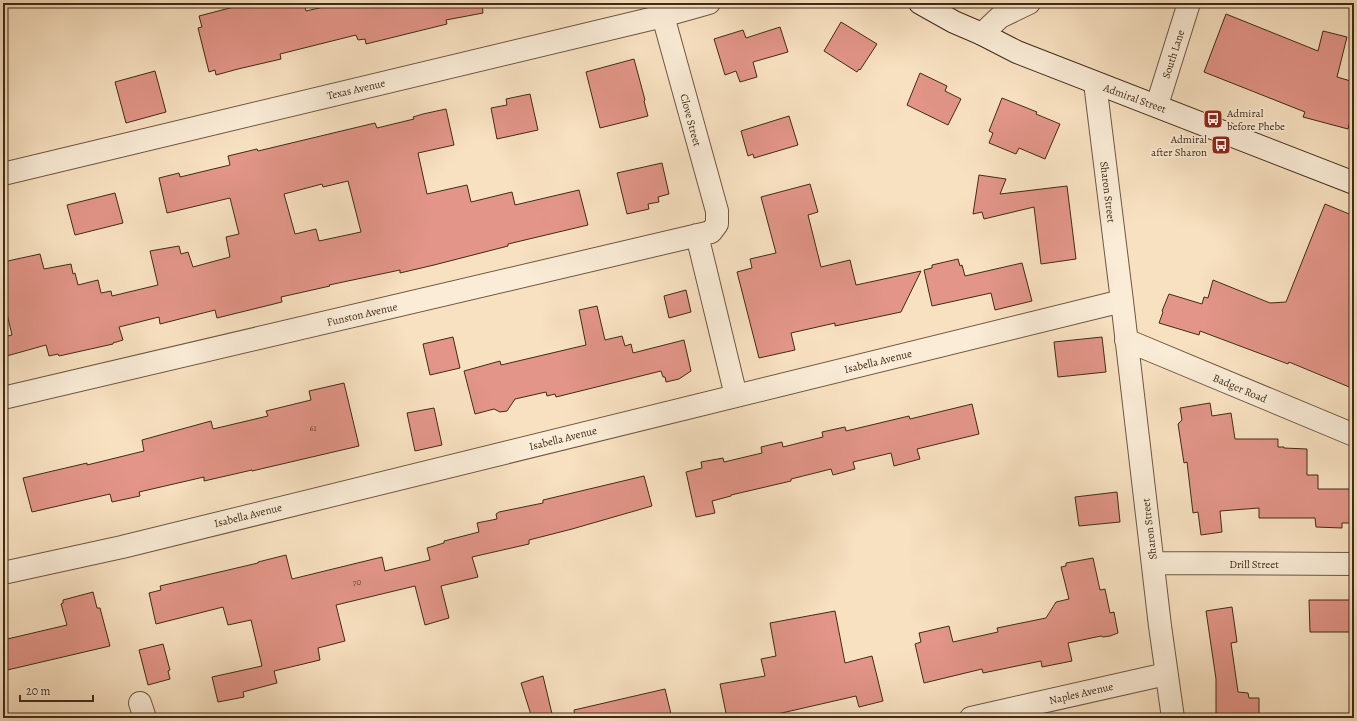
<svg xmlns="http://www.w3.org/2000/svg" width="1357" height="721" viewBox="0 0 1357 721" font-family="Alegreya,serif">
<rect width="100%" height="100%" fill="#f8e1c1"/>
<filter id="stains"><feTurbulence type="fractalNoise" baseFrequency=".005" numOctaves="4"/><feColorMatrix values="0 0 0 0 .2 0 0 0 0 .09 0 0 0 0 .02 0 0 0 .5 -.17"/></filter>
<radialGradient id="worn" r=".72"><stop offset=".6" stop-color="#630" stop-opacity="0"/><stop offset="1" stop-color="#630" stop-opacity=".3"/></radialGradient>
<!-- building -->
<path fill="#e29588" stroke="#402b16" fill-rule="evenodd" d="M 249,3 L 304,3 L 306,11 L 341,3 L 482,3 L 483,13 L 446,20 L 447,24 L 366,44 L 365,39 L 358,40 L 356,35 L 280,54 L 281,59 L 238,69 L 216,75 L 215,70 L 209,72 L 198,28 L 202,27 L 199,16 Z
M 1226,14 L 1318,51 L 1323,31 L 1347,37 L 1337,77 L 1354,82 L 1354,106 L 1348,129 L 1303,117 L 1305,112 L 1204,72 Z
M 841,22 L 877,44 L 860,70 L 859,69 L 857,72 L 824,51 Z
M 780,27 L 788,52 L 753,62 L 757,77 L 740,82 L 736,71 L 725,75 L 714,39 L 743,30 L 746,38 Z
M 634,59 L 645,100 L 644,101 L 648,116 L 600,128 L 586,72 Z
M 155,71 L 166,112 L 126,123 L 115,82 Z
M 920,73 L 947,86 L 945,91 L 961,99 L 948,125 L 907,105 Z
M 530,94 L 538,130 L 497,139 L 491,108 L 507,105 L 506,99 Z
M 1002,98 L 1037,112 L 1036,114 L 1060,124 L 1045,159 L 1019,148 L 1016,154 L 989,143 L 993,133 L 989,131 Z
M 446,109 L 454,145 L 418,153 L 427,194 L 467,185 L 471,202 L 512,192 L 515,205 L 579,190 L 588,225 L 508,244 L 508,246 L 434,265 L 400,273 L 400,270 L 329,285 L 330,286 L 281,297 L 282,302 L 217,318 L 215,310 L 160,324 L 159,317 L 119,327 L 123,340 L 113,343 L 113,344 L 59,356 L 58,354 L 49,356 L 46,345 L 3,357 L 3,337 L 12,335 L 3,297 L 3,262 L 40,254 L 44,269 L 71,264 L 73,274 L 75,273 L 78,285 L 98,280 L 101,293 L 111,291 L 112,296 L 158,285 L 150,251 L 179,246 L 181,254 L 188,252 L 193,267 L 230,257 L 226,237 L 239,234 L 230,198 L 167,213 L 159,178 L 179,173 L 180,177 L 230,165 L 228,156 L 257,149 L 258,151 L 375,123 L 377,128 L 414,119 L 413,117 L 423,114 ZM 348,181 L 361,232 L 319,241 L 316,229 L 295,234 L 284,194 L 322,184 L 323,187 Z
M 789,116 L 798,145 L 754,158 L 753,154 L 748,156 L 741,131 Z
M 662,163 L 669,194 L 658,197 L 659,202 L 648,204 L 649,209 L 627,214 L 617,173 Z
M 979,175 L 1006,179 L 1000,194 L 1067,186 L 1076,259 L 1041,264 L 1034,207 L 984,219 L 982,212 L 973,214 Z
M 810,184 L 818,212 L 808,215 L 821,267 L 850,260 L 856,285 L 921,271 L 901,312 L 835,326 L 835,323 L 791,333 L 795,350 L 759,358 L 737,272 L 752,268 L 750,259 L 776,253 L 761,197 Z
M 115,193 L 123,223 L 75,235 L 67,205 Z
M 1325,204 L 1354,216 L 1354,389 L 1289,362 L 1288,364 L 1200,331 L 1199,335 L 1159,323 L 1163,312 L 1162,311 L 1169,294 L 1202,304 L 1204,297 L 1208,298 L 1213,280 L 1270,303 L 1286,302 Z
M 958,259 L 960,266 L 962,265 L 965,276 L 1022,263 L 1032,301 L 995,310 L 991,293 L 932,306 L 924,270 L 932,268 L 932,265 Z
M 686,290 L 691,312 L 669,318 L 664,296 Z
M 597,306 L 605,340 L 622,336 L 625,346 L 631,344 L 633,353 L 684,340 L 691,371 L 679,379 L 666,382 L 665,377 L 663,377 L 661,371 L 556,397 L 555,394 L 547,396 L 546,392 L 515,399 L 507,411 L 500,412 L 494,409 L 475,414 L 464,371 L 500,361 L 501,365 L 586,345 L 579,310 Z
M 453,337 L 460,368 L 430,375 L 423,344 Z
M 1102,337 L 1106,372 L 1058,377 L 1054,342 Z
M 344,383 L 359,446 L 252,471 L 252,470 L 204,481 L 204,477 L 139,492 L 140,496 L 112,502 L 110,494 L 32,512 L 23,478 L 87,463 L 87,465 L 144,451 L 142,440 L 211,421 L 213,429 L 268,416 L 266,411 L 311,400 L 309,391 Z
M 1210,403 L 1212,416 L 1231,413 L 1235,439 L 1278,439 L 1278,447 L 1284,447 L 1284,448 L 1307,449 L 1307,475 L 1318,475 L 1318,489 L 1354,489 L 1354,523 L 1342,523 L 1342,528 L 1316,527 L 1315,518 L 1259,518 L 1259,508 L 1220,511 L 1222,532 L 1201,535 L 1198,512 L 1193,513 L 1187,462 L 1184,463 L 1178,424 L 1182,420 L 1180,408 Z
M 972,404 L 979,434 L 917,449 L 920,459 L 894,466 L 891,453 L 853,462 L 855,469 L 833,475 L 831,469 L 791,479 L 791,481 L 731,495 L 731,496 L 712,501 L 715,513 L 696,517 L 686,472 L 702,468 L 701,462 L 723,458 L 724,462 L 762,453 L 761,447 L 782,442 L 783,447 L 823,437 L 822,432 L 845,427 L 846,431 L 909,416 L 910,419 Z
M 434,408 L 442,445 L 415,451 L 407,413 Z
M 644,476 L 652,506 L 572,529 L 529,540 L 529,544 L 472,557 L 478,577 L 441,586 L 449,618 L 425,625 L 415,586 L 336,605 L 345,641 L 318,648 L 320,660 L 274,671 L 277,683 L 243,692 L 244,697 L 218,702 L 212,677 L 262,666 L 251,620 L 228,625 L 223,607 L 156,624 L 149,593 L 161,590 L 160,586 L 258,563 L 258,562 L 286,555 L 292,579 L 382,557 L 385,571 L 430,560 L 427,548 L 444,543 L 444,541 L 479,532 L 477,523 L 497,519 L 496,514 L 499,512 L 543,503 L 543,500 Z
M 1117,492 L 1120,522 L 1079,526 L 1075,497 Z
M 1093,558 L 1100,590 L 1105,589 L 1110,613 L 1114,612 L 1118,633 L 1110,636 L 1103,637 L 1101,636 L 1068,643 L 1072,661 L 1042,667 L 1041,661 L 983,673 L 982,669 L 924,683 L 915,644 L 921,642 L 919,633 L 949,626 L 953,642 L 998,632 L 997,628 L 1046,618 L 1056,602 L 1069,599 L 1061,567 L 1066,566 L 1066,563 Z
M 93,592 L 97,608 L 100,608 L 110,646 L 3,671 L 3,640 L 67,625 L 61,604 L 63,603 L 63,600 Z
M 1309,600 L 1351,600 L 1352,632 L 1310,632 Z
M 1232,607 L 1237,642 L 1231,643 L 1238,692 L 1248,693 L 1249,698 L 1259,698 L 1259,718 L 1216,718 L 1216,679 L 1206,611 Z
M 835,611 L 845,663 L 872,656 L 883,701 L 859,707 L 856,696 L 760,718 L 727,718 L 720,684 L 765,676 L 761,659 L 776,656 L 770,623 Z
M 163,644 L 170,670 L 168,671 L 170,679 L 148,685 L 139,650 Z
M 543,676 L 553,718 L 532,718 L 521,683 Z
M 665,689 L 672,718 L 575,718 L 574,710 Z"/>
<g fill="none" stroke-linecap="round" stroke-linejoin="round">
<defs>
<path id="street" d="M 982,34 L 1000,17 L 1029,3
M 1095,83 L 1122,301 L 1160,626 L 1173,718
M 1157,105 L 1189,3
M 3,174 L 663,16 L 709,3
M 697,235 L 736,396
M 1126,340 L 1354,435
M 3,398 L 711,232 L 717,224 L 717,211 L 663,16
M 1154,563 L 1354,564
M 3,573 L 122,547 L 1122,301
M 140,703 L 145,718
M 971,718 L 1166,674"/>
<path id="secondary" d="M 920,3 L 954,22 L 982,34 L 1017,52 L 1354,183"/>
</defs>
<!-- street casing -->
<use href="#street" stroke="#6e5841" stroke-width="24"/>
<!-- secondary casing -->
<use href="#secondary" stroke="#402b16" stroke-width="24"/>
<!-- street -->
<use href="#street" stroke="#faecd7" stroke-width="22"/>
<!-- secondary -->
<use href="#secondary" stroke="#faecd7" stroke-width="22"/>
</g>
<!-- icons -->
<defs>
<symbol id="bus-square" viewBox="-11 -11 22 22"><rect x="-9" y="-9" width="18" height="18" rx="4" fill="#8f2418" stroke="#faecd7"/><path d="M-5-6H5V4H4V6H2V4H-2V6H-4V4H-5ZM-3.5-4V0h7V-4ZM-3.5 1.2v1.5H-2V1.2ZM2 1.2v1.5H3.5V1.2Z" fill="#fff"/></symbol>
</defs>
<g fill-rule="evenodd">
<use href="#bus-square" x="1202" y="108" width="22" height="22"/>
<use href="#bus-square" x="1210" y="134" width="22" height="22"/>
</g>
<g text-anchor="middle" stroke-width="4" stroke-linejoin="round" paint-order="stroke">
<!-- number labels -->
<g font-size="9" fill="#684632">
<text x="313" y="431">61</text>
<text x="357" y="585">70</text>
</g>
<!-- street labels -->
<g font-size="11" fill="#402b16" stroke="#faecd7">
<text transform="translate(1173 54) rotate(-72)" y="4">South Lane</text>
<text transform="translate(356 89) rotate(-13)" y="4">Texas Avenue</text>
<text transform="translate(1135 98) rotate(20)" y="4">Admiral Street</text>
<text transform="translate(691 120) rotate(75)" y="4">Clove Street</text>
<text transform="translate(1108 192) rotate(83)" y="4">Sharon Street</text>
<text transform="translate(362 314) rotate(-13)" y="4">Funston Avenue</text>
<text transform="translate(878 361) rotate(-14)" y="4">Isabella Avenue</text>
<text transform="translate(1240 388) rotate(23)" y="4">Badger Road</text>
<text transform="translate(563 438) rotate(-14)" y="4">Isabella Avenue</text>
<text transform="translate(248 515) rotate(-14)" y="4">Isabella Avenue</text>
<text transform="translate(1149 529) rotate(-97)" y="4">Sharon Street</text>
<text x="1254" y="568">Drill Street</text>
<text transform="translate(1081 693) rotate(-13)" y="4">Naples Avenue</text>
</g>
<!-- poi labels -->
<g font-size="11" fill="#402b16" stroke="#faecd7" text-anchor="start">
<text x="1227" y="117">Admiral<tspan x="1227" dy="13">before Phebe</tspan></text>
<text x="1207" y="143" text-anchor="end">Admiral<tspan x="1207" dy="13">after Sharon</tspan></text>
</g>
</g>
<!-- margin -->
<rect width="1357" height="721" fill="none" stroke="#f8e1c1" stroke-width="16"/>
<rect x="4" y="4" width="1349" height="713" fill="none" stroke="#402b16" stroke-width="2"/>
<rect x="8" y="8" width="1341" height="705" fill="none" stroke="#402b16"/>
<!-- scale -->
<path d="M20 695v6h73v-6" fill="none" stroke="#402b16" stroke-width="2"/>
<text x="26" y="695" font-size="12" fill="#402b16" stroke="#faecd7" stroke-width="3" paint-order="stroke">20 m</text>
<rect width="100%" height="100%" filter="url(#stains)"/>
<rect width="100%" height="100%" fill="url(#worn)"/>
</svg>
